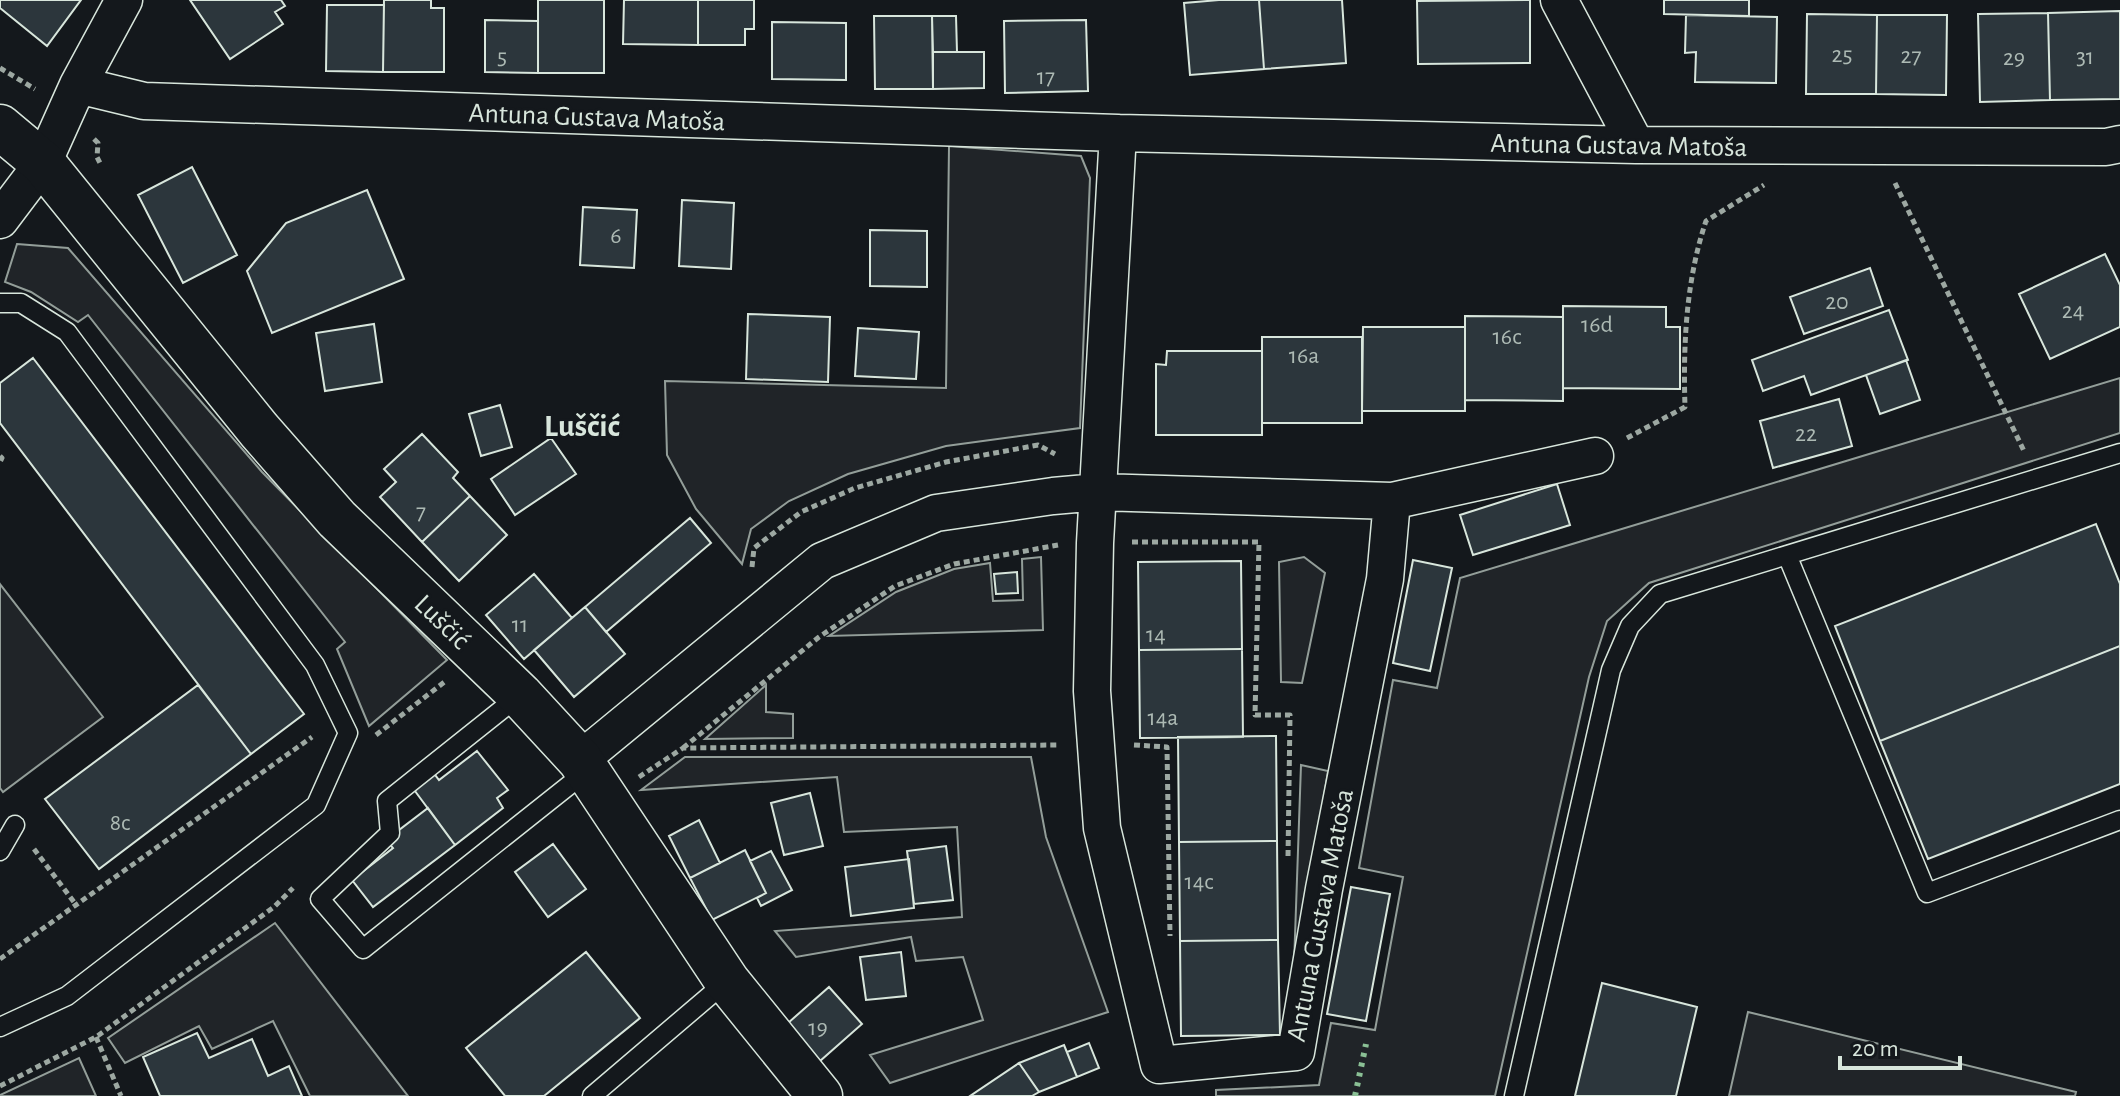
<svg xmlns="http://www.w3.org/2000/svg" width="2120" height="1096" viewBox="0 0 2120 1096" font-family="'Alegreya Sans',sans-serif">
<rect width="100%" height="100%" fill="#14181c"/>
<!-- green -->
<path fill="#202428" stroke="#939e99" stroke-width="2" d="M 949,146 L 1081,156 L 1090,178 L 1080,428 L 946,446 L 848,474 L 789,501 L 751,529 L 742,564 L 696,509 L 667,455 L 665,381 L 946,388 Z
M 17,244 L 68,248 L 262,472 L 447,660 L 369,726 L 337,649 L 345,642 L 88,315 L 78,322 L 31,292 L 5,282 Z
M 2120,378 L 2120,433 L 1649,583 L 1607,621 L 1589,677 L 1495,1096 L 1216,1096 L 1216,1090 L 1319,1085 L 1331,1023 L 1375,1030 L 1403,877 L 1359,868 L 1393,680 L 1437,688 L 1460,578 Z
M 1041,557 L 1043,630 L 829,636 L 896,592 L 954,569 L 990,563 L 993,601 L 1023,600 L 1022,559 Z
M 1304,557 L 1325,573 L 1302,683 L 1281,682 L 1279,562 Z
M 0,584 L 103,717 L 3,792 L 0,788 Z
M 766,685 L 766,712 L 793,714 L 793,738 L 705,739 Z
M 685,757 L 1031,757 L 1046,837 L 1108,1012 L 890,1083 L 870,1055 L 983,1020 L 963,957 L 916,961 L 911,937 L 796,957 L 775,931 L 962,917 L 957,827 L 844,832 L 837,777 L 641,790 Z
M 1301,765 L 1328,771 L 1293,993 Z
M 275,923 L 408,1096 L 310,1096 L 273,1021 L 212,1049 L 199,1026 L 125,1063 L 108,1038 Z
M 1748,1012 L 2076,1092 L 2075,1096 L 1729,1096 Z
M 79,1058 L 96,1096 L 0,1096 L 0,1095 Z"/>
<!-- building -->
<path fill="#2c363c" stroke="#d8e6dc" stroke-width="2" d="M 0,0 L 81,0 L 47,46 L 0,8 Z
M 190,0 L 281,0 L 285,6 L 275,12 L 283,24 L 230,59 Z
M 384,0 L 431,0 L 431,8 L 444,8 L 444,72 L 383,72 Z
M 538,0 L 604,0 L 604,73 L 538,73 Z
M 624,0 L 698,0 L 698,45 L 623,44 Z
M 698,0 L 754,0 L 754,29 L 745,29 L 745,45 L 698,45 Z
M 1219,0 L 1259,0 L 1264,69 L 1190,75 L 1184,3 Z
M 1259,0 L 1342,0 L 1346,63 L 1264,69 Z
M 1530,0 L 1530,63 L 1418,64 L 1417,1 Z
M 1664,0 L 1749,0 L 1749,16 L 1664,14 Z
M 327,5 L 384,5 L 383,72 L 326,71 Z
M 2120,11 L 2120,99 L 2050,100 L 2048,13 Z
M 2048,13 L 2050,100 L 1980,102 L 1978,14 Z
M 1807,14 L 1877,15 L 1876,94 L 1806,94 Z
M 1686,15 L 1777,17 L 1776,83 L 1695,82 L 1696,52 L 1685,53 Z
M 1877,15 L 1947,15 L 1946,95 L 1876,94 Z
M 874,16 L 932,16 L 933,89 L 875,89 Z
M 932,16 L 956,16 L 957,52 L 933,52 Z
M 485,20 L 538,21 L 538,73 L 485,72 Z
M 1086,20 L 1088,91 L 1005,93 L 1004,21 Z
M 772,22 L 846,23 L 846,80 L 772,79 Z
M 933,52 L 984,52 L 984,88 L 933,89 Z
M 192,167 L 237,255 L 183,283 L 138,195 Z
M 367,190 L 404,279 L 272,333 L 247,271 L 286,223 Z
M 682,200 L 734,203 L 731,269 L 679,266 Z
M 583,207 L 637,210 L 634,268 L 580,265 Z
M 870,230 L 927,231 L 927,287 L 870,286 Z
M 2105,254 L 2120,285 L 2120,327 L 2050,359 L 2019,294 Z
M 1870,268 L 1883,306 L 1804,334 L 1790,297 Z
M 1563,306 L 1666,307 L 1666,327 L 1680,327 L 1680,389 L 1563,388 Z
M 1889,310 L 1908,360 L 1811,395 L 1804,376 L 1763,391 L 1752,360 Z
M 748,314 L 830,317 L 828,382 L 746,379 Z
M 1465,316 L 1563,317 L 1563,401 L 1465,400 Z
M 374,324 L 382,382 L 325,391 L 316,333 Z
M 1363,327 L 1465,327 L 1465,411 L 1362,411 Z
M 858,328 L 919,332 L 916,379 L 855,376 Z
M 1262,337 L 1362,337 L 1362,423 L 1262,423 Z
M 1167,351 L 1262,351 L 1262,435 L 1156,435 L 1156,364 L 1166,365 Z
M 33,358 L 304,714 L 251,754 L 0,423 L 0,383 Z
M 1906,360 L 1920,400 L 1880,414 L 1866,375 Z
M 1839,399 L 1852,446 L 1773,468 L 1760,421 Z
M 500,405 L 512,447 L 481,456 L 469,414 Z
M 422,434 L 458,472 L 453,478 L 470,496 L 422,542 L 380,497 L 396,482 L 384,469 Z
M 551,438 L 576,474 L 515,515 L 491,479 Z
M 1557,484 L 1570,525 L 1473,555 L 1460,515 Z
M 470,496 L 507,535 L 459,581 L 422,542 Z
M 690,518 L 711,543 L 606,632 L 585,607 Z
M 2096,524 L 2120,584 L 2120,646 L 1880,741 L 1835,626 Z
M 1413,560 L 1452,568 L 1430,671 L 1393,663 Z
M 1241,561 L 1242,649 L 1139,650 L 1138,562 Z
M 1017,572 L 1018,593 L 996,594 L 994,574 Z
M 534,574 L 572,618 L 524,659 L 486,615 Z
M 585,607 L 625,654 L 574,697 L 534,650 Z
M 2120,646 L 2120,784 L 1928,859 L 1880,741 Z
M 1242,649 L 1243,737 L 1140,738 L 1139,650 Z
M 198,685 L 251,754 L 99,869 L 45,799 Z
M 1276,736 L 1277,841 L 1179,842 L 1178,737 Z
M 477,751 L 508,790 L 497,798 L 503,808 L 455,845 L 412,787 L 432,771 L 439,780 Z
M 810,793 L 823,846 L 784,855 L 771,803 Z
M 428,808 L 455,845 L 373,907 L 352,880 L 393,848 L 386,840 Z
M 699,820 L 720,863 L 690,878 L 669,836 Z
M 1277,841 L 1278,940 L 1180,941 L 1179,842 Z
M 553,844 L 586,889 L 548,917 L 515,872 Z
M 946,846 L 953,900 L 914,904 L 907,851 Z
M 745,850 L 766,893 L 712,920 L 690,878 Z
M 771,851 L 792,890 L 761,906 L 757,898 L 766,893 L 750,861 Z
M 909,859 L 914,908 L 851,916 L 845,867 Z
M 1351,887 L 1390,894 L 1366,1021 L 1327,1014 Z
M 1278,940 L 1280,1035 L 1181,1036 L 1180,941 Z
M 586,952 L 640,1018 L 544,1096 L 505,1096 L 466,1048 Z
M 901,952 L 906,996 L 866,1000 L 860,957 Z
M 1602,983 L 1697,1007 L 1676,1096 L 1575,1096 Z
M 829,987 L 862,1024 L 820,1061 L 788,1023 Z
M 197,1033 L 209,1058 L 252,1039 L 268,1076 L 289,1066 L 302,1096 L 160,1096 L 143,1057 Z
M 1089,1043 L 1099,1068 L 1077,1077 L 1067,1052 Z
M 1064,1045 L 1077,1077 L 1039,1092 L 1019,1063 Z
M 1019,1063 L 1039,1092 L 1032,1096 L 970,1096 Z"/>
<g fill="none" stroke-linecap="round" stroke-linejoin="round">
<defs>
<path id="lane" d="M 0,303 L 21,303 L 67,332 L 315,665 L 348,733 L 316,805 L 67,996 L 0,1027
M 1787,555 L 1927,893 L 2120,820
M 520,695 L 387,801 L 390,833 L 320,899 L 363,949 L 587,771
M 0,851 L 15,825
M 592,1096 L 727,981
M 1514,1096 L 1611,670 L 1630,626 L 1660,594 L 2120,453"/>
<path id="street" d="M 1559,0 L 1636,145
M 78,85 L 144,101 L 1118,133 L 1636,145 L 2106,147 L 2120,144
M 1118,133 L 1095,543 L 1092,691 L 1102,828 L 1159,1065 L 1296,1052 L 1324,889 L 1385,579 L 1392,501
M 0,220 L 43,163 L 78,85 L 124,0
M 580,760 L 822,561 L 936,513 L 1053,496 L 1098,492 L 1392,501 L 1595,456"/>
<path id="primary" d="M 0,127 L 43,163 L 259,430 L 337,519 L 520,695 L 580,760 L 727,981 L 820,1096"/>
</defs>
<!-- lane casing -->
<use href="#lane" stroke="#d8e6dc" stroke-width="21"/>
<!-- street casing -->
<use href="#street" stroke="#d8e6dc" stroke-width="39"/>
<!-- primary casing -->
<use href="#primary" stroke="#d8e6dc" stroke-width="47"/>
<!-- path -->
<path stroke="#9da8a2" stroke-width="5" stroke-dasharray="6 4" stroke-linecap="butt" d="M 0,68 L 35,89
M 94,139 L 98,143 L 97,157 L 100,163
M 1895,183 L 2024,451
M 1627,438 L 1685,407 C 1683,345 1686,280 1706,221 L 1764,185
M 0,456 L 2,458 L 0,462
M 1132,542 L 1259,542 L 1255,715 L 1290,715 L 1288,857
M 752,567 L 754,548 L 801,512 L 855,488 L 946,462 L 1038,445 L 1055,454
M 376,735 L 447,680
M 1134,745 L 1167,747 L 1170,936
M 683,748 L 819,637 L 895,586 L 954,564 L 1058,545
M 639,777 L 683,748 L 1060,745
M 34,849 L 77,906
M 0,959 L 312,737
M 96,1037 L 121,1096
M 0,1086 L 96,1037 L 274,907 L 293,888"/>
<!-- lane -->
<use href="#lane" stroke="#14181c" stroke-width="18"/>
<!-- street -->
<use href="#street" stroke="#14181c" stroke-width="36"/>
<!-- primary -->
<use href="#primary" stroke="#14181c" stroke-width="44"/>
<!-- hedge -->
<path stroke="#8ac095" stroke-width="6" stroke-dasharray="4 6" stroke-linecap="butt" d="M 1355,1096 L 1366,1044"/>
</g>
<g text-anchor="middle" stroke-width="6" stroke-linejoin="round" paint-order="stroke">
<!-- number labels -->
<g font-size="24" fill="#adbab4">
<text x="1842" y="62">25</text>
<text x="1911" y="63">27</text>
<text x="502" y="64">5</text>
<text x="2085" y="64">31</text>
<text x="2014" y="65">29</text>
<text x="1046" y="84">17</text>
<text x="616" y="243">6</text>
<text x="1837" y="309">20</text>
<text x="2073" y="318">24</text>
<text x="1597" y="332">16d</text>
<text x="1507" y="344">16c</text>
<text x="1304" y="363">16a</text>
<text x="1806" y="441">22</text>
<text x="421" y="519">7</text>
<text x="520" y="632">11</text>
<text x="1156" y="642">14</text>
<text x="1163" y="725">14a</text>
<text x="120" y="830">8c</text>
<text x="1199" y="889">14c</text>
<text x="818" y="1035">19</text>
</g>
<!-- street labels -->
<g font-size="28" fill="#d8e6dc" stroke="#14181c">
<text transform="translate(597 116) rotate(2)" y="10">Antuna Gustava Matoša</text>
<text transform="translate(1619 144) rotate(1)" y="10">Antuna Gustava Matoša</text>
<text transform="translate(443 621) rotate(44)" y="10">Luščić</text>
<text transform="translate(1319 915) rotate(-79)" y="10">Antuna Gustava Matoša</text>
</g>
<!-- quarter labels -->
<g font-size="32" font-weight="bold" fill="#d8e6dc" stroke="#14181c">
<text x="582" y="436">Luščić</text>
</g>
</g>
<!-- scale -->
<path d="M1840 1056v12h120v-12" fill="none" stroke="#d8e6dc" stroke-width="4"/>
<text x="1852" y="1056" font-size="24" fill="#d8e6dc" stroke="#14181c" stroke-width="6" paint-order="stroke">20 m</text>
</svg>
